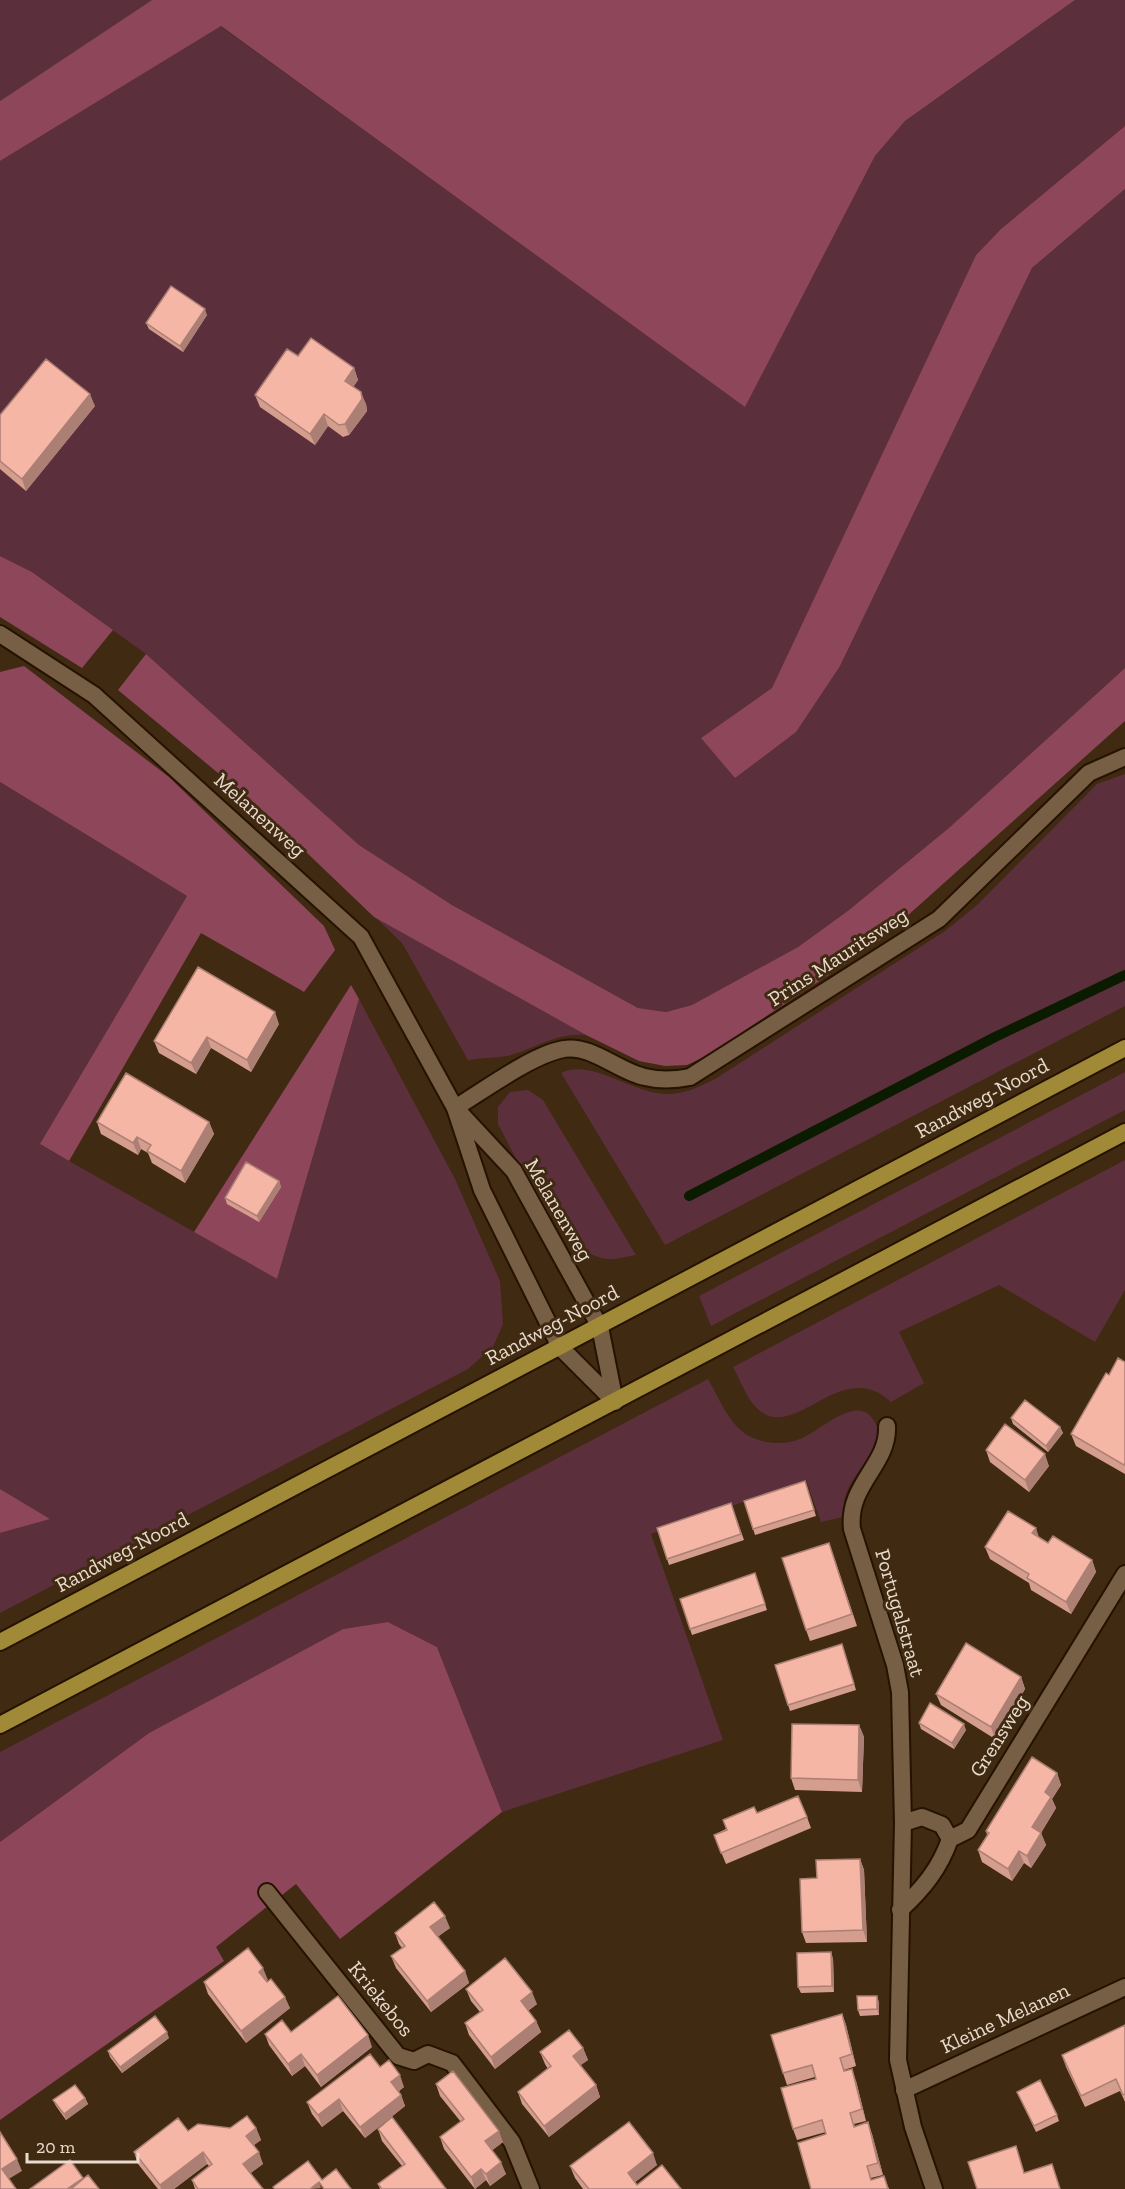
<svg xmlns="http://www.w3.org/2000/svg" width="1125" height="2189" viewBox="0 0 1125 2189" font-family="'Zilla Slab',serif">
<rect width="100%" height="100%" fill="#402a12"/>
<!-- green -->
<path fill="#5b2f3b" d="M 0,0 L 152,0 L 0,101 Z
M 1075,0 L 1125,0 L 1125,126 L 1001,229 L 976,255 L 772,689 L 701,738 L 840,666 L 1032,268 L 1125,189 L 1125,668 L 950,827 L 849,910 L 798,947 L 692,1005 L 666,1012 L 638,1008 L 452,905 L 359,845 L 146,654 L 32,572 L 0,556 L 0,161 L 220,26 L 745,406 L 875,156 L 905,121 Z
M 1125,774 L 1125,1006 L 665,1245 L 561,1073 C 592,1058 632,1094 667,1094 C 685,1094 699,1087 715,1079 L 945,931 L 977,905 L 1097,784 Z
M 0,782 L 187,896 L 41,1145 L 277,1279 L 359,999 L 455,1179 L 500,1281 L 503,1324 L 493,1347 L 468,1369 L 0,1613 L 0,1533 L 49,1519 L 0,1489 Z
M 375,917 L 586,1035 C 556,1032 535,1049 507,1056 C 495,1058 481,1058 468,1060 L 402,943 Z
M 1125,1072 L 1125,1110 L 711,1326 L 699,1296 Z
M 528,1090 L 543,1100 L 636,1255 C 628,1256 616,1260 608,1259 C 560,1254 519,1164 498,1124 L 498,1107 L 510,1092 Z
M 1125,1160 L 1125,1290 L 1095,1342 L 999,1285 L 899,1332 L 924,1383 L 891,1402 C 842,1356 797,1440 760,1411 C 747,1401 741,1381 733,1367 Z
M 708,1379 C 719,1398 730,1427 751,1437 C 766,1444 785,1445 800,1439 C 819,1432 855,1395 872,1418 C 876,1424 878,1427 878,1434 C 877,1456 852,1474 846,1495 C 843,1501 844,1510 843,1517 L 821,1522 L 806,1480 L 651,1534 L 723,1740 L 502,1812 L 437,1647 L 388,1622 L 343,1629 L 149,1733 L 0,1842 L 0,1752 Z"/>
<!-- forest -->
<path fill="#8e465b" d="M 152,0 L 1075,0 L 905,121 L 875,156 L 745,407 L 221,26 L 0,161 L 0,101 Z
M 1125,126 L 1125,189 L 1032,268 L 840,666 L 796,732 L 735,778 L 701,738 L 772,688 L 976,255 L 1001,229 Z
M 0,556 L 32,572 L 113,630 L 82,668 L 0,617 Z
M 146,654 L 359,845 L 452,905 L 638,1008 L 666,1012 L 692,1005 L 798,947 L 849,910 L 950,827 L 1125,668 L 1125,721 L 877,943 L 706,1056 L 687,1065 L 665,1066 L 639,1061 L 586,1035 L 374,917 L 259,807 L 118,690 Z
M 24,666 L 169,777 L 324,926 L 335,950 L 304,992 L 201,933 L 69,1161 L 40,1144 L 187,896 L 0,782 L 0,672 Z
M 351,985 L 359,999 L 277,1279 L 194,1232 Z
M 0,1489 L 50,1519 L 0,1533 Z
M 388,1622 L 437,1647 L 502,1812 L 340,1939 L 296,1884 L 216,1947 L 224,1961 L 0,2120 L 0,1842 L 149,1733 L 343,1629 Z"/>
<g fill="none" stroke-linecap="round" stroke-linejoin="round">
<!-- stream -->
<path stroke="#0b1b00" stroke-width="10" d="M 689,1196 L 995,1037 L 1125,975"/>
<defs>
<path id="minor" d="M 455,1108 C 483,1091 533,1054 564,1049 C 591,1044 619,1072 645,1077 C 661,1081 675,1080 690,1077 L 939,919 L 1089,773 L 1125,757
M 887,1426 C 889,1465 847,1484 852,1529 L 895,1665 L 900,1692 L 903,1823 L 922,1817 L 942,1825 L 950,1839
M 903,1823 L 898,2060 L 913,2127 L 934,2189
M 267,1892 L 398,2056 L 414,2061 L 428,2054 L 452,2063 L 512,2142 L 531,2189
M 900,1910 C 923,1889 940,1868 950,1839 L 968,1830 L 1125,1574
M 904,2090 L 1125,1987"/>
<path id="tertiary" d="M 0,634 L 94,695 L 361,937 L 455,1108 L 482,1190 L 560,1347 L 615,1402
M 460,1113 L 514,1171 L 600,1327 L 615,1402"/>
<path id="primary" d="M 0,1642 L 1125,1048
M 0,1725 L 1125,1132"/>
</defs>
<!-- minor casing -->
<use href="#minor" stroke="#261200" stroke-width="20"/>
<!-- tertiary casing -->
<use href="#tertiary" stroke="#261200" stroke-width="20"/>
<!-- primary casing -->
<use href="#primary" stroke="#261200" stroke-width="20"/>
<!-- minor -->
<use href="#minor" stroke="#775f46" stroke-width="16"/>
<!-- tertiary -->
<use href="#tertiary" stroke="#775f46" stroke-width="16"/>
<!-- primary -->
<use href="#primary" stroke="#a08a38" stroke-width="16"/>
</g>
<!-- wall -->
<path fill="#d49d8e" d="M 207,315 L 183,352 L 149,329 L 146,323 Z
M 298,356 L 354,368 L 358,380 L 353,387 L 366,404 L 367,411 L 349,435 L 343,437 L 328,426 L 315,445 L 260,407 L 255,395 Z
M 95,406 L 26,491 L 0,469 L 0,415 Z
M 279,1024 L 251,1072 L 211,1048 L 196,1074 L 159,1053 L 154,1041 Z
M 97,1122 L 209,1122 L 214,1134 L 185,1183 L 152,1163 L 148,1153 L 141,1149 L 138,1155 L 101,1134 Z
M 279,1181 L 281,1187 L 259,1222 L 227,1204 L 225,1198 Z
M 1125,1362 L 1125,1474 L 1076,1446 L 1071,1434 L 1109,1375 Z
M 1011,1418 L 1060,1427 L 1063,1433 L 1048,1452 L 1013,1424 Z
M 986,1450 L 1049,1466 L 1029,1492 L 990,1462 Z
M 805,1481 L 816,1516 L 755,1535 L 744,1501 Z
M 731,1503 L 744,1540 L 669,1565 L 657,1528 Z
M 1039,1537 L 1048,1543 L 1092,1560 L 1096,1572 L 1071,1614 L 1031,1590 L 1029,1583 L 990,1559 L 985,1547 Z
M 833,1554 L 857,1626 L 810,1641 L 806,1630 Z
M 755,1573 L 767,1610 L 692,1635 L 680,1599 Z
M 842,1644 L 856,1690 L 790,1711 L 775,1665 Z
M 1021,1677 L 1025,1689 L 995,1739 L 941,1705 L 936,1694 Z
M 919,1723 L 966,1730 L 954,1749 L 921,1729 Z
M 859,1725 L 864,1737 L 862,1792 L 795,1790 L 791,1778 Z
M 1057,1773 L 1061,1785 L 1052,1799 L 1056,1808 L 1041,1833 L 1046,1845 L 1031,1868 L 1024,1863 L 1012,1881 L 982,1862 L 978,1850 L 987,1835 L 986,1831 Z
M 757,1813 L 807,1817 L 811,1828 L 726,1864 L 714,1835 Z
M 860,1859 L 864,1870 L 867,1942 L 806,1943 L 802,1932 L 817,1878 Z
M 450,1928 L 438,1936 L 465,1971 L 469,1983 L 431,2012 L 396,1968 L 391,1956 L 402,1948 L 399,1944 L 395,1933 Z
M 833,1958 L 834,1992 L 801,1993 L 798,1987 Z
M 268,1980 L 266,1981 L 290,2008 L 246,2043 L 208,1994 L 204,1982 Z
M 466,1989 L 537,2004 L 528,2011 L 536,2021 L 541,2032 L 495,2069 L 469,2035 L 465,2023 L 480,2012 L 471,2001 Z
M 879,2002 L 879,2015 L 860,2016 L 858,2010 Z
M 842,2014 L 846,2025 L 856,2066 L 844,2070 L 856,2081 L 866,2121 L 854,2124 L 855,2126 L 872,2134 L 883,2175 L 871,2178 L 871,2180 L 884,2176 L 889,2189 L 811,2189 L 826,2134 L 826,2132 L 797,2140 L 793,2129 L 816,2079 L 815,2077 L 787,2085 L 783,2073 Z
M 1125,2025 L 1125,2102 L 1120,2091 L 1085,2107 L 1066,2067 L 1062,2055 Z
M 291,2032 L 372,2047 L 321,2087 L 305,2066 L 292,2076 L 269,2045 L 265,2034 Z
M 169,2038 L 122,2073 L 110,2057 L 108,2051 Z
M 583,2048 L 588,2060 L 580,2065 L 596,2085 L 600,2097 L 549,2137 L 522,2104 L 518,2092 L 548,2069 L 545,2064 L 540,2052 Z
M 380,2067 L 404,2087 L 399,2091 L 401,2095 L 405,2106 L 365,2138 L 343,2111 L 322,2127 L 312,2114 L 307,2102 Z
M 436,2084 L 503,2142 L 492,2150 L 506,2174 L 490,2186 L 486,2180 L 475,2189 L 444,2149 L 440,2137 L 461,2122 L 440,2096 Z
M 1017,2092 L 1057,2115 L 1059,2121 L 1036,2132 Z
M 85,2098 L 88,2104 L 66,2120 L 56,2106 L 53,2100 Z
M 230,2128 L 256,2128 L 261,2140 L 254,2145 L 263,2164 L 250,2173 L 263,2189 L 195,2189 L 192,2180 L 209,2166 L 207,2164 L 174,2189 L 158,2189 L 138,2164 L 134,2152 Z
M 378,2129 L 446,2189 L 380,2189 L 378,2184 L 402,2166 L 382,2141 Z
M 657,2165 L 635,2182 L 637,2185 L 681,2189 L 583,2189 L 575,2178 L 570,2166 Z"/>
<!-- shaded-wall -->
<path fill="#ac7f74" d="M 205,309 L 207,315 L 183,352 L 180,346 Z
M 354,368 L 358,380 L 349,393 L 345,381 Z
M 361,392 L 366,404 L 367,411 L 349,435 L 345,424 Z
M 90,394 L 95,406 L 26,491 L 22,479 Z
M 324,414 L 328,426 L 315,445 L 310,434 Z
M 275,1012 L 279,1024 L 251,1072 L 247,1060 Z
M 207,1037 L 211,1048 L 196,1074 L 191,1063 Z
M 209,1122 L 214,1134 L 185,1183 L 181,1171 Z
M 137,1137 L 141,1149 L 138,1155 L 133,1143 Z
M 279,1181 L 281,1187 L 259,1222 L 257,1216 Z
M 1060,1427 L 1063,1433 L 1048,1452 L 1046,1446 Z
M 1045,1454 L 1049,1466 L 1029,1492 L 1025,1480 Z
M 1036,1528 L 1040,1540 L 1032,1533 Z
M 1092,1560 L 1096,1572 L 1071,1614 L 1066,1602 Z
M 1021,1677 L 1025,1689 L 995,1739 L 991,1727 Z
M 964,1724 L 966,1730 L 954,1749 L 952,1743 Z
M 859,1725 L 864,1737 L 862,1792 L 858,1780 Z
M 1057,1773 L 1061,1785 L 1052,1799 L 1056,1808 L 1037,1839 L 1032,1827 L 1045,1792 Z
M 1041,1833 L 1046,1845 L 1031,1868 L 1027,1856 Z
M 1019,1851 L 1024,1863 L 1012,1881 L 1008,1869 Z
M 860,1859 L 864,1870 L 867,1942 L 863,1930 Z
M 445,1916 L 450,1928 L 435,1939 L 430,1927 Z
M 831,1952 L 833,1958 L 834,1992 L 832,1986 Z
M 263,1968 L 268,1980 L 263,1983 L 259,1972 Z
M 465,1971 L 469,1983 L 431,2012 L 427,2001 Z
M 532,1992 L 537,2004 L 525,2013 L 521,2001 Z
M 877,1996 L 879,2002 L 879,2015 L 877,2009 Z
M 285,1997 L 290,2008 L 246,2043 L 241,2031 Z
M 842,2014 L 846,2025 L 856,2066 L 852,2054 Z
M 536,2021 L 541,2032 L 495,2069 L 491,2057 Z
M 167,2032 L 169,2038 L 122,2073 L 120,2067 Z
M 368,2035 L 372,2047 L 321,2087 L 317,2075 Z
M 583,2048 L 588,2060 L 577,2068 L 573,2056 Z
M 301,2054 L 305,2066 L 292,2076 L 288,2064 Z
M 852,2069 L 856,2081 L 866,2121 L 862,2109 Z
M 400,2075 L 404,2087 L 395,2094 L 391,2082 Z
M 596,2085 L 600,2097 L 549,2137 L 544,2126 Z
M 401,2095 L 405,2106 L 365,2138 L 360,2127 Z
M 85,2098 L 88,2104 L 66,2120 L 64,2114 Z
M 339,2099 L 343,2111 L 322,2127 L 318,2115 Z
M 868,2122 L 872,2134 L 883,2175 L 878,2163 Z
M 256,2128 L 261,2140 L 250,2148 L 246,2136 Z
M 499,2131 L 503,2142 L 489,2153 L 485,2141 Z
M 203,2152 L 207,2164 L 174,2189 L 161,2189 L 160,2185 Z
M 259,2152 L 263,2164 L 247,2176 L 243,2164 Z
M 653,2153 L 657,2165 L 633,2184 L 628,2173 Z
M 17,2159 L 22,2171 L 7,2180 L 2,2169 Z
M 501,2162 L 506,2174 L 490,2186 L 486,2174 Z
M 481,2169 L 486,2180 L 475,2189 L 471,2177 Z
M 83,2178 L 85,2184 L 78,2189 L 67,2189 Z
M 319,2182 L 321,2188 L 310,2189 Z"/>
<!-- building -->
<path fill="#f6b6a5" stroke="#ac7f74" stroke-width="1.5" d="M 171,286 L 205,309 L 180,346 L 146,323 Z
M 311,338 L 354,368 L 345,381 L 361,392 L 362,399 L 345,424 L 339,425 L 324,414 L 310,434 L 255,395 L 287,349 L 298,356 Z
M 46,359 L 90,394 L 22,479 L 0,461 L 0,415 Z
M 198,967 L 275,1012 L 247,1060 L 207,1037 L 191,1063 L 154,1041 Z
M 126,1073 L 209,1122 L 181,1171 L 147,1151 L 151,1145 L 137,1137 L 133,1143 L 97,1122 Z
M 246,1162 L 279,1181 L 257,1216 L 225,1198 Z
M 1118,1358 L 1125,1362 L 1125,1463 L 1124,1465 L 1071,1434 L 1106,1373 L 1109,1375 Z
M 1025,1400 L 1060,1427 L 1046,1446 L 1011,1418 Z
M 1005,1424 L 1045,1454 L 1025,1480 L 986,1450 Z
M 805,1481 L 814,1510 L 753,1529 L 744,1501 Z
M 731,1503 L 741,1534 L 667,1559 L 657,1528 Z
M 1008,1511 L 1036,1528 L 1032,1533 L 1048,1543 L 1053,1536 L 1092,1560 L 1066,1602 L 1027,1578 L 1029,1574 L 985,1547 Z
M 829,1543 L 852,1614 L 806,1630 L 782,1558 Z
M 755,1573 L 765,1604 L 690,1629 L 680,1599 Z
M 966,1643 L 1021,1677 L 991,1727 L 936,1694 Z
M 842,1644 L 854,1684 L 788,1705 L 775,1665 Z
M 930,1703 L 964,1724 L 952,1743 L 919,1723 Z
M 792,1724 L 859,1725 L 858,1780 L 791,1778 Z
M 1032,1757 L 1057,1773 L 1045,1792 L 1051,1797 L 1032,1827 L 1041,1833 L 1027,1856 L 1019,1851 L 1008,1869 L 978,1850 L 989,1833 L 986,1831 Z
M 798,1796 L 807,1817 L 721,1853 L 714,1835 L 727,1830 L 723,1820 L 754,1807 L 757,1813 Z
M 860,1859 L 863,1930 L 802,1932 L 800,1879 L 817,1878 L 816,1860 Z
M 434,1902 L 445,1916 L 430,1927 L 465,1971 L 427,2001 L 391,1956 L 405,1946 L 395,1933 Z
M 248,1948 L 263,1968 L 259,1972 L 267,1982 L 271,1979 L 285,1997 L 241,2031 L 204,1982 Z
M 831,1952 L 832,1986 L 798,1987 L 797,1953 Z
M 505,1958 L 532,1992 L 521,2001 L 536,2021 L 491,2057 L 465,2023 L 483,2010 L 466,1989 Z
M 338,1996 L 368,2035 L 317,2075 L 301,2054 L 288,2064 L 265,2034 L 282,2020 L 291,2032 Z
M 857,1996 L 877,1996 L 877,2009 L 858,2010 Z
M 842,2014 L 852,2054 L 840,2058 L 844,2071 L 852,2069 L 862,2109 L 850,2113 L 854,2127 L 868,2122 L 878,2163 L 867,2166 L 871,2180 L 884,2176 L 888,2189 L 811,2189 L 798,2143 L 826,2134 L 822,2120 L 793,2129 L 781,2088 L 816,2079 L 812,2065 L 783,2073 L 771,2035 Z
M 155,2016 L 167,2032 L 120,2067 L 108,2051 Z
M 1125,2025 L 1125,2094 L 1123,2095 L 1116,2079 L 1081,2096 L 1062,2055 Z
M 569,2030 L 583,2048 L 573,2056 L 596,2085 L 544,2126 L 518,2092 L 551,2066 L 540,2052 Z
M 370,2054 L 380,2067 L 389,2060 L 400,2075 L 391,2082 L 401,2095 L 360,2127 L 339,2099 L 318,2115 L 307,2102 Z
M 453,2071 L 499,2131 L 485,2141 L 501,2162 L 486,2174 L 481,2169 L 471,2177 L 440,2137 L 464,2119 L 436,2084 Z
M 1040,2080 L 1057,2115 L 1034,2126 L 1017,2092 Z
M 75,2085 L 85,2098 L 64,2114 L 53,2100 Z
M 247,2116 L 256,2128 L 246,2136 L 259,2152 L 243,2164 L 263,2189 L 198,2189 L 192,2180 L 212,2164 L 203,2152 L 160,2185 L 134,2152 L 178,2118 L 188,2131 L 198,2124 L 230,2128 Z
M 392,2117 L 446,2189 L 382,2189 L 378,2184 L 405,2164 L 378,2129 Z
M 629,2122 L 653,2153 L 628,2173 L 637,2185 L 662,2165 L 681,2189 L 589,2189 L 570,2166 Z
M 0,2132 L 17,2159 L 2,2169 L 16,2189 L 0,2189 Z
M 1016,2146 L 1024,2173 L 1052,2164 L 1060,2189 L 977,2189 L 968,2162 Z
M 70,2160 L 83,2178 L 67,2189 L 30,2189 Z
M 308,2161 L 322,2180 L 336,2169 L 351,2189 L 324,2189 L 319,2182 L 310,2189 L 275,2189 L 273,2187 Z
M 88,2175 L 99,2189 L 71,2189 Z"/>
<g text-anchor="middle" stroke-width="6" stroke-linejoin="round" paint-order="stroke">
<!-- street labels -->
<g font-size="21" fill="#e9dbcd" stroke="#402a12">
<text transform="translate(260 815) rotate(42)" y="7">Melanenweg</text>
<text transform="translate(838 957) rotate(-33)" y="7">Prins Mauritsweg</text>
<text transform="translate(982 1098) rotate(-28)" y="7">Randweg-Noord</text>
<text transform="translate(559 1210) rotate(60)" y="7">Melanenweg</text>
<text transform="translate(552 1325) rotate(-28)" y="7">Randweg-Noord</text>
<text transform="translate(122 1552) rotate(-28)" y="7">Randweg-Noord</text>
<text transform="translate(900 1613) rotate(74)" y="7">Portugalstraat</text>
<text transform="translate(999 1736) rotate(-58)" y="7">Grensweg</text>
<text transform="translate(381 1999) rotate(51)" y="7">Kriekebos</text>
<text transform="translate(1005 2018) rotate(-25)" y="7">Kleine Melanen</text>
</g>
</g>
<!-- scale -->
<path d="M27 2153v9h111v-9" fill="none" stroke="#e9dbcd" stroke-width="3"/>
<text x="36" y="2153" font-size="18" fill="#e9dbcd" stroke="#402a12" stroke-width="4.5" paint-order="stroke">20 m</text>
</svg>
